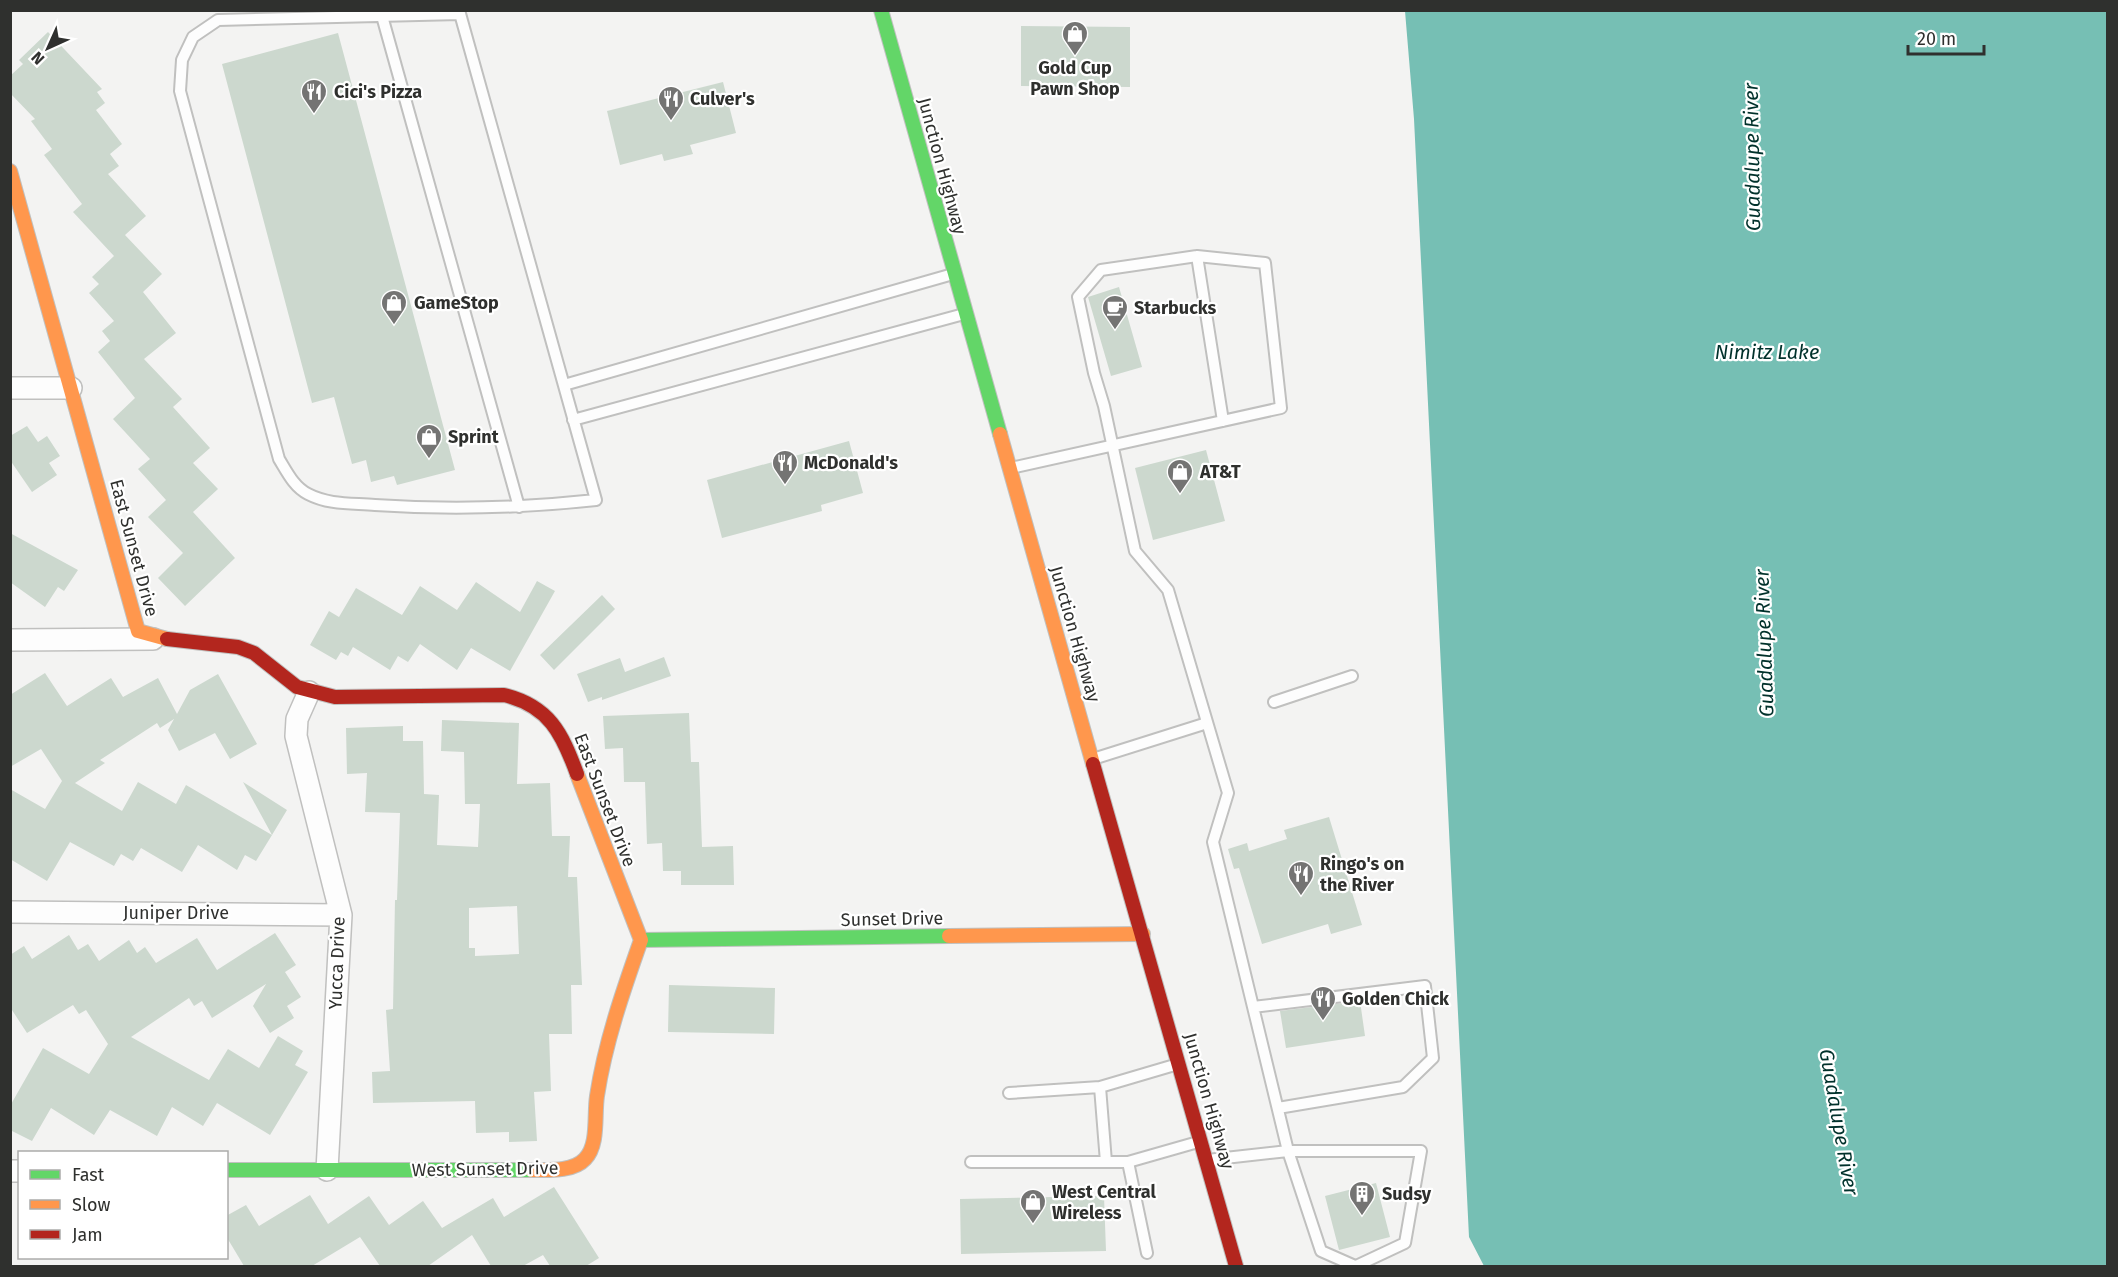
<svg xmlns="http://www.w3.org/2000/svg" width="2118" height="1277" viewBox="0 0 2118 1277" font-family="'Fira Sans',sans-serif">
<rect width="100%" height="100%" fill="#f3f3f2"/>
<!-- water -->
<path fill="#76bfb4" d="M 1405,11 L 2107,11 L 2107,1266 L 1484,1266 L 1469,1237 L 1414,119 Z"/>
<!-- building -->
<path fill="#ccd8ce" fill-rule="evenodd" d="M 1021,26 L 1130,27 L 1130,87 L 1021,86 Z
M 48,32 L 102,89 L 97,92 L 105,103 L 96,110 L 122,144 L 110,154 L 119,166 L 108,174 L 146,216 L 125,235 L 162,274 L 143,292 L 176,333 L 144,359 L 182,399 L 173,407 L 210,448 L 193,463 L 218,489 L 193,512 L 235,558 L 185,606 L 158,578 L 183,553 L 148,517 L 166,500 L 138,469 L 150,459 L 113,419 L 135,398 L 98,352 L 110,341 L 102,331 L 114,321 L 89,293 L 99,284 L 92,277 L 114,256 L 73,212 L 82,204 L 44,155 L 52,149 L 31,121 L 35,119 L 10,93 L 10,76 L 23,64 L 19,60 Z
M 338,33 L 455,470 L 397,485 L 394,476 L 371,482 L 366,460 L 352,464 L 334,397 L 312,403 L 222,64 Z
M 723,82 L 736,133 L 690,145 L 693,154 L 664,161 L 662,154 L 620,165 L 607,111 Z
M 1119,287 L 1142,367 L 1111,376 L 1088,297 Z
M 27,426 L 38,442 L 47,436 L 60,456 L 49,463 L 57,475 L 32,492 L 10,460 L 10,436 Z
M 849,441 L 863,493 L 821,505 L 822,511 L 722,538 L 707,480 Z
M 1206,450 L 1225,521 L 1153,540 L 1135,468 Z
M 10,533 L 78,570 L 64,591 L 58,587 L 45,607 L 10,582 Z
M 537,581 L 555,591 L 510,671 L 471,648 L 457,670 L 420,644 L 408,662 L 398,656 L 390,670 L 353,647 L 348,656 L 341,652 L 336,660 L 310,645 L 329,611 L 339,617 L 356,588 L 402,615 L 420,586 L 457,610 L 476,582 L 520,612 Z
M 602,595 L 615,609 L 554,670 L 540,655 Z
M 664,657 L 671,676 L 602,700 L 602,697 L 588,702 L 577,674 L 620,658 L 625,672 Z
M 45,673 L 67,706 L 111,678 L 123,697 L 158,678 L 177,714 L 190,690 L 218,674 L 257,744 L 230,759 L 215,733 L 179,751 L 168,730 L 174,719 L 160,728 L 157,723 L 100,760 L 105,763 L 75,783 L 122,811 L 138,782 L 176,804 L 186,785 L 272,835 L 256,861 L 245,855 L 237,870 L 198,845 L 182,872 L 141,848 L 133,861 L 121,854 L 114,866 L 70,842 L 47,881 L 10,859 L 10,789 L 45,809 L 62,781 L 41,749 L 10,767 L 10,695 Z
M 689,713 L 691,762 L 699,762 L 702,847 L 733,846 L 734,885 L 681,885 L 681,871 L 663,871 L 662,843 L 647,844 L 645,782 L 624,782 L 623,748 L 605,749 L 603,716 Z
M 442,720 L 519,723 L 517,784 L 550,783 L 552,836 L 570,836 L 568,877 L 577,877 L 582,985 L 571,985 L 572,1034 L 549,1034 L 551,1091 L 534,1092 L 537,1141 L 509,1142 L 509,1132 L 476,1133 L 475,1101 L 373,1103 L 372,1072 L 390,1071 L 386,1010 L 393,1009 L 395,900 L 397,900 L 400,813 L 365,812 L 367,773 L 347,774 L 346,728 L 403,726 L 403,741 L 423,741 L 424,794 L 439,795 L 437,845 L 478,847 L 480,804 L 465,804 L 464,752 L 441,751 ZM 517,906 L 519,954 L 475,956 L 475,948 L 469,948 L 469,908 Z
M 243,782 L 287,810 L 272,835 Z
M 1329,817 L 1362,925 L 1331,934 L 1328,924 L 1262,944 L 1239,868 L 1234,869 L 1228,849 L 1247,843 L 1249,851 L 1287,839 L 1284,830 Z
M 275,933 L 296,965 L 285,972 L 301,997 L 287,1006 L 294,1018 L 270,1033 L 253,1006 L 266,984 L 212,1018 L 202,1001 L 194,1006 L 189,998 L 131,1037 L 209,1080 L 228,1049 L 259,1068 L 278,1036 L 303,1051 L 295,1065 L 308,1072 L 270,1135 L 217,1103 L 203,1126 L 172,1107 L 157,1136 L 110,1110 L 94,1135 L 51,1108 L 32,1141 L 10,1130 L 10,1106 L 43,1048 L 89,1074 L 108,1044 L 86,1010 L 79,1014 L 73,1005 L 27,1033 L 10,1007 L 10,955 L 24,946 L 32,959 L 69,935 L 78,950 L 88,944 L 99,961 L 129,940 L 137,953 L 145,947 L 156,963 L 197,938 L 217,970 Z
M 669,985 L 775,988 L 774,1034 L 668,1032 Z
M 1360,1001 L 1365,1036 L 1286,1048 L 1280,1011 Z
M 1376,1183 L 1390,1237 L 1339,1250 L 1325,1196 Z
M 554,1187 L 599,1258 L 586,1266 L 550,1266 L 543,1255 L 523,1266 L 491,1266 L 472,1235 L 428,1266 L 380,1266 L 360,1237 L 312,1266 L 244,1266 L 226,1236 L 226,1216 L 246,1205 L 259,1226 L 310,1195 L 328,1224 L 369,1196 L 389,1225 L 423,1201 L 442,1228 L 493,1198 L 504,1217 Z
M 1104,1196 L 1106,1251 L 961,1254 L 960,1199 Z"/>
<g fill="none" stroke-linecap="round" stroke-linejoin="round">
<defs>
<path id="lane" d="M 459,10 L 596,500 C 523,508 449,510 375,505 C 352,503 329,505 308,494 C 294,487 287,472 279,459 L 180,91 L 182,60 L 193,37 L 218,20 L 460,14
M 382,16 L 519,507
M 1197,256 L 1223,421
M 564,385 L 953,274
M 573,420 L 964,314
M 1011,468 L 1281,408 L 1265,263 L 1197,256 L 1101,270 L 1078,297 L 1094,373 L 1104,406 L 1135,551 L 1168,590 L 1228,793 L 1213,842 L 1288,1151 L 1321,1251 L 1355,1266
M 1274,702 L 1352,676
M 1093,759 L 1207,723
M 1253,1007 L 1425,986 L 1433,1058 L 1403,1087 L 1278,1108
M 1100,1087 L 1178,1064
M 1009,1093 L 1100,1087 L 1106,1162
M 1207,1160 L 1288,1151 L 1421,1151 L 1405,1243 L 1356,1266
M 971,1162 L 1128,1162 L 1198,1142
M 1128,1162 L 1147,1253"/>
<path id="street" d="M 10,388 L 71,388
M 10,640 L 153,639
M 309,692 L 297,719 L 296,736 L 341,915 L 327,1170
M 10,912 L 341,915
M 10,1171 L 20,1171"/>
<path id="fast" d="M 881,10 L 1000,434
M 641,940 L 949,936
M 226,1170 L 532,1170"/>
<path id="slow" d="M 10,171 L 138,631 L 167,639
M 1000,434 L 1093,764
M 577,774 L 641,940
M 949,936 L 1143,934
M 532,1170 C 548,1170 573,1172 585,1159 C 599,1145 594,1115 597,1096 C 605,1043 623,991 641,940"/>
<path id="jam" d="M 167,639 L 238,647 L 254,653 L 297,687 L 335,697 L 504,695 C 549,706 562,733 577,774
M 1093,764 L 1236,1266"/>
</defs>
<!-- lane casing -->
<use href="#lane" stroke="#c0c0bf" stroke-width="14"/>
<!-- street casing -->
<use href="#street" stroke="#c0c0bf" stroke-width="24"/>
<!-- fast casing -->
<use href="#fast" stroke="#c0c0bf" stroke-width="16"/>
<!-- slow casing -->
<use href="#slow" stroke="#c0c0bf" stroke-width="16"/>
<!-- jam casing -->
<use href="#jam" stroke="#c0c0bf" stroke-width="16"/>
<!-- lane -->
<use href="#lane" stroke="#fdfdfd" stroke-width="10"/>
<!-- street -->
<use href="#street" stroke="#fdfdfd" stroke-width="21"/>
<!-- fast -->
<use href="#fast" stroke="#63d668" stroke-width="14"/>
<!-- slow -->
<use href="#slow" stroke="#ff974d" stroke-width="14"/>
<!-- jam -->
<use href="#jam" stroke="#b3261e" stroke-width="14"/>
</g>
<!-- icons -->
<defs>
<symbol id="shop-pin" viewBox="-11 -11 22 30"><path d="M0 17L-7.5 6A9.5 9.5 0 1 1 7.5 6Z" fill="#747473" stroke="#fff"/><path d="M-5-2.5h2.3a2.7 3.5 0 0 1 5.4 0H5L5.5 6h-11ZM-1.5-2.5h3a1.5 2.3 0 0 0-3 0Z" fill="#fff"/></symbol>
<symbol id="restaurant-pin" viewBox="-11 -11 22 30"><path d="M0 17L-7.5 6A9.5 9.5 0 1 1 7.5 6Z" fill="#747473" stroke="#fff"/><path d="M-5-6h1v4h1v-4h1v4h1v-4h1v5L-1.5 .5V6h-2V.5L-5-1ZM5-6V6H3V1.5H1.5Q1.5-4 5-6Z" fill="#fff"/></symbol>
<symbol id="cafe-pin" viewBox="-11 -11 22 30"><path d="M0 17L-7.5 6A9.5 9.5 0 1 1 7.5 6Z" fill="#747473" stroke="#fff"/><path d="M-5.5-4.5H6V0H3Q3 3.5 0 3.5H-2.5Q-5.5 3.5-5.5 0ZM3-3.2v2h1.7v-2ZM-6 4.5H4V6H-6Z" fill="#fff"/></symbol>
<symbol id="building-pin" viewBox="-11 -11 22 30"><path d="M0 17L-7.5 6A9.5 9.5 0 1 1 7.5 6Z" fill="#747473" stroke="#fff"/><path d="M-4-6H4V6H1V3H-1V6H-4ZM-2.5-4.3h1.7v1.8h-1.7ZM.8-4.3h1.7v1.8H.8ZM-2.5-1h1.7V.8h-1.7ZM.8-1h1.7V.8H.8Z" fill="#fff"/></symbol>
</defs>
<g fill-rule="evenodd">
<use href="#shop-pin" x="1060" y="19" width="30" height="40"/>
<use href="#restaurant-pin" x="299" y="77" width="30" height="40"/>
<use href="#restaurant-pin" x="656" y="84" width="30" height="40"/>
<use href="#shop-pin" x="379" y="288" width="30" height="40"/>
<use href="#cafe-pin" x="1100" y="293" width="30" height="40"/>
<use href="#shop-pin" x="414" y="422" width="30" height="40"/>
<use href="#restaurant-pin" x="770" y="448" width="30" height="40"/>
<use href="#shop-pin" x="1165" y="457" width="30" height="40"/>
<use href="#restaurant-pin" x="1286" y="859" width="30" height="40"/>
<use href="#restaurant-pin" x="1308" y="984" width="30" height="40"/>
<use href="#building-pin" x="1347" y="1179" width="30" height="40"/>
<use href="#shop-pin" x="1018" y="1187" width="30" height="40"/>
</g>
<g text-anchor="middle" stroke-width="4.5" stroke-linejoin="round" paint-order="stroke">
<!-- poi labels -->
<g font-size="18" font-weight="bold" fill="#2f302e" stroke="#fff" text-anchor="start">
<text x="1075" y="74" text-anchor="middle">Gold Cup<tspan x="1075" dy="21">Pawn Shop</tspan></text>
<text x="334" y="98">Cici's Pizza</text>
<text x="690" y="105">Culver's</text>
<text x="414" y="309">GameStop</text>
<text x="1134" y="314">Starbucks</text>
<text x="448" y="443">Sprint</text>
<text x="804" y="469">McDonald's</text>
<text x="1200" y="478">AT&amp;T</text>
<text x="1320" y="870">Ringo's on<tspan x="1320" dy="21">the River</tspan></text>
<text x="1342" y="1005">Golden Chick</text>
<text x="1052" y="1198">West Central<tspan x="1052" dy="21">Wireless</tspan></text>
<text x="1382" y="1200">Sudsy</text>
</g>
<!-- street labels -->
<g font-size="18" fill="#2f302e" stroke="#fff">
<text transform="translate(942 166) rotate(75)" y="6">Junction Highway</text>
<text transform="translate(134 548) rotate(75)" y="6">East Sunset Drive</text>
<text transform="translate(1075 634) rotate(74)" y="6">Junction Highway</text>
<text transform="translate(605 800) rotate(69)" y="6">East Sunset Drive</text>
<text x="176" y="919">Juniper Drive</text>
<text transform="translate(892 919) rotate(-1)" y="6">Sunset Drive</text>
<text transform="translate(337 963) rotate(-88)" y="6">Yucca Drive</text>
<text transform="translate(1209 1101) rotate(74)" y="6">Junction Highway</text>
<text transform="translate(485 1169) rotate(-1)" y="6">West Sunset Drive</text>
</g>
<!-- water labels -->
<g font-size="20" font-style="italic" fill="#00312b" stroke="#fff">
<text transform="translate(1752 157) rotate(-91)" y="7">Guadalupe River</text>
<text x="1767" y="359">Nimitz Lake</text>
<text transform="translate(1764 643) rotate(-92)" y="7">Guadalupe River</text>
<text transform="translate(1839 1122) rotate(80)" y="7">Guadalupe River</text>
</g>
</g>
<!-- border -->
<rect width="2118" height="1277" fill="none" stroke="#2f302e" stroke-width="24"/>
<!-- legend -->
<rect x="18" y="1151" width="210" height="108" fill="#ffffff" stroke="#acacab" stroke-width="1.5"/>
<rect x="30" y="1170" width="30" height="9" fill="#63d668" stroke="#acacab" stroke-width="1.5"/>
<text x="72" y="1181" font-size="18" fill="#2f302e">Fast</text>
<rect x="30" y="1200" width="30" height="9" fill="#ff974d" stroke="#acacab" stroke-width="1.5"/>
<text x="72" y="1211" font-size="18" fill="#2f302e">Slow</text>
<rect x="30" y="1230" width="30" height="9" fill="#b3261e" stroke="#acacab" stroke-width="1.5"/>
<text x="72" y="1241" font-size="18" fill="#2f302e">Jam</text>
<!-- north arrow -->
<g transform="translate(48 48) rotate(225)" stroke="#ffffff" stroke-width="4.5" paint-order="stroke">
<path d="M0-4.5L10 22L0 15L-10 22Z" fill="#2f302e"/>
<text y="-9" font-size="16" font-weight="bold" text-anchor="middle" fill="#2f302e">N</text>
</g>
<!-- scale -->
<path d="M1908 45v9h76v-9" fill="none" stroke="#2f302e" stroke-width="3"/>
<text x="1917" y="45" font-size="18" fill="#2f302e" stroke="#ffffff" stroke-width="4.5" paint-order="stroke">20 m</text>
</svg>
